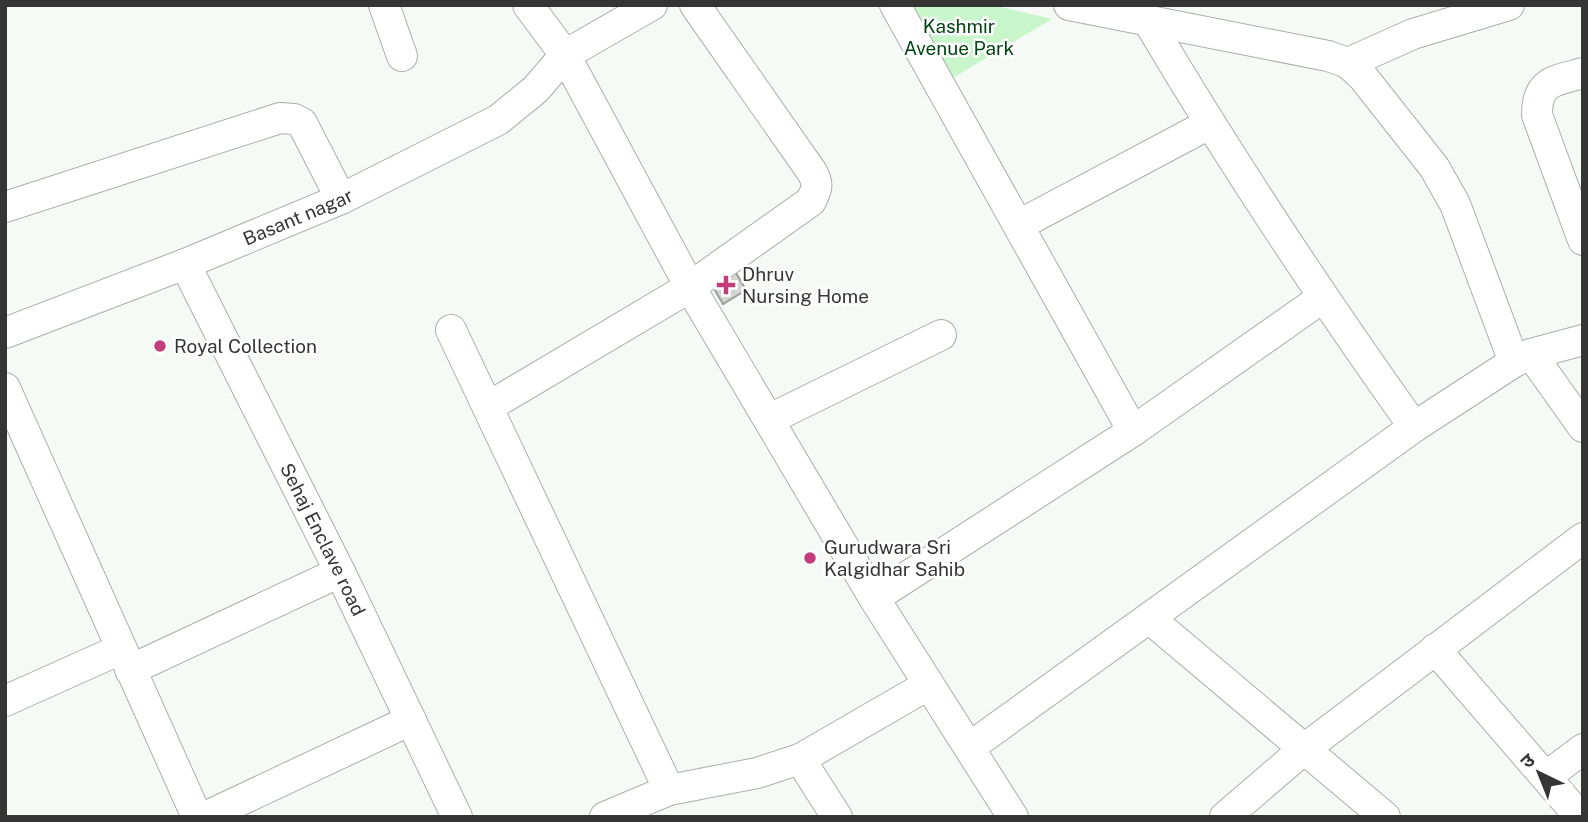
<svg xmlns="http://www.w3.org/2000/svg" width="1588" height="822" viewBox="0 0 1588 822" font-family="'Public Sans','Noto Sans Devanagari',sans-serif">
<rect width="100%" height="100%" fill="#f6faf6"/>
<!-- green -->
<path fill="#c9f5ca" d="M 906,5 L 992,5 L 1052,19 L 946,82 Z"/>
<!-- building -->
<path fill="#d3d6d3" stroke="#9c9f9c" stroke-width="2" d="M 732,266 L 746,290 L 723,304 L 709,280 Z"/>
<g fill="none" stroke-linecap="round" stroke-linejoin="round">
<defs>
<g id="minor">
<path d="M 384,5 L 402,56"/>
<path d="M 528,5 L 565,55 L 690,287 L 874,598 L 1013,817"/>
<path d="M 895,5 L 1133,431"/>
<path d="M 1069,5 L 1328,56 L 1348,63 L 1363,77 L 1434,167 L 1455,204 L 1514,362"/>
<path d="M 1148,21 C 1231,161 1320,295 1414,427"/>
<path d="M 1348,63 L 1413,34 L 1509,5"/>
<path d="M 1583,73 C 1555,81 1537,80 1537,115 L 1583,240"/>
<path d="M 5,207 L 280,118 L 294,119 L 302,123 L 341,199"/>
<path d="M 1019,225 L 1209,124"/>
<path id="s1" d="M 185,264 L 340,572 L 457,817"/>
<path d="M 451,330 L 669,790"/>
<path id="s2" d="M 5,333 L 185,264 L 341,199 L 498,120 L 536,89 L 565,55 L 652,5"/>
<path d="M 1531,354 L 1583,427"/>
<path d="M 5,388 L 197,817"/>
<path d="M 488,407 L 690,287 L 811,201 C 817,189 819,184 812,172 L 695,5"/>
<path d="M 770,419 L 941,335"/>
<path d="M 874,598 L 1133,431 L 1322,298"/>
<path d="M 1149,618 L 1385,817"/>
<path d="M 1435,649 L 1580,817"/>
<path d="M 130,670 L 340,572"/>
<path d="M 5,701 L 121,649"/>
<path d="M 970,747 L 1414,427 L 1514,362 L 1531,354 L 1583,340"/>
<path d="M 800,759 L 837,817"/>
<path d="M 1547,776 L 1583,749"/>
<path d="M 205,817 L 411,720"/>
<path d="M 605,817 L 669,790 L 757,773 L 800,759 L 928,685"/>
<path d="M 1225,817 L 1303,750 L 1583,538"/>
</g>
</defs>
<!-- minor casing -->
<use href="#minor" stroke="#abaeab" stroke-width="32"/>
<!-- minor -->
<use href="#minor" stroke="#fff" stroke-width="30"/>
</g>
<!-- markers -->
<g fill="#c43d7b" stroke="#fff" stroke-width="2.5">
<path d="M722.5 274.5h7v7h7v7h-7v7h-7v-7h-7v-7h7z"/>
<circle cx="160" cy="346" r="7"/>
<circle cx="810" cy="558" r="7"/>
</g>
<g text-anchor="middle" stroke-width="5" stroke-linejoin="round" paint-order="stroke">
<!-- park labels -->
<g font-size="19" fill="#034512" stroke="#fff">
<text x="959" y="33">Kashmir<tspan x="959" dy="22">Avenue Park</tspan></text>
</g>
<!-- street labels -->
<g font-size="19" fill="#343534" stroke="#fff">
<text dy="7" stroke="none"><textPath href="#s2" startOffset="315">Basant nagar</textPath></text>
<text dy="7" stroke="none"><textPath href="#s1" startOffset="308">Sehaj Enclave road</textPath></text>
</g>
<!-- poi labels -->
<g font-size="19" fill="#343534" stroke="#fff" text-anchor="start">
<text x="742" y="281">Dhruv<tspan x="742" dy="22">Nursing Home</tspan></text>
<text x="174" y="353">Royal Collection</text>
<text x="824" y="554">Gurudwara Sri<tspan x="824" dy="22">Kalgidhar Sahib</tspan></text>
</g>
</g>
<!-- border -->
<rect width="1588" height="822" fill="none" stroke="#343534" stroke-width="14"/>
<!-- north arrow -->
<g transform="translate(1539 773) rotate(317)" stroke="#ffffff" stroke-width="5" paint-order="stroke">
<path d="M0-5L12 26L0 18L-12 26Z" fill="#343534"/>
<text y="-10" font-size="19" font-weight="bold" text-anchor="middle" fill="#343534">उ</text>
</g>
</svg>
